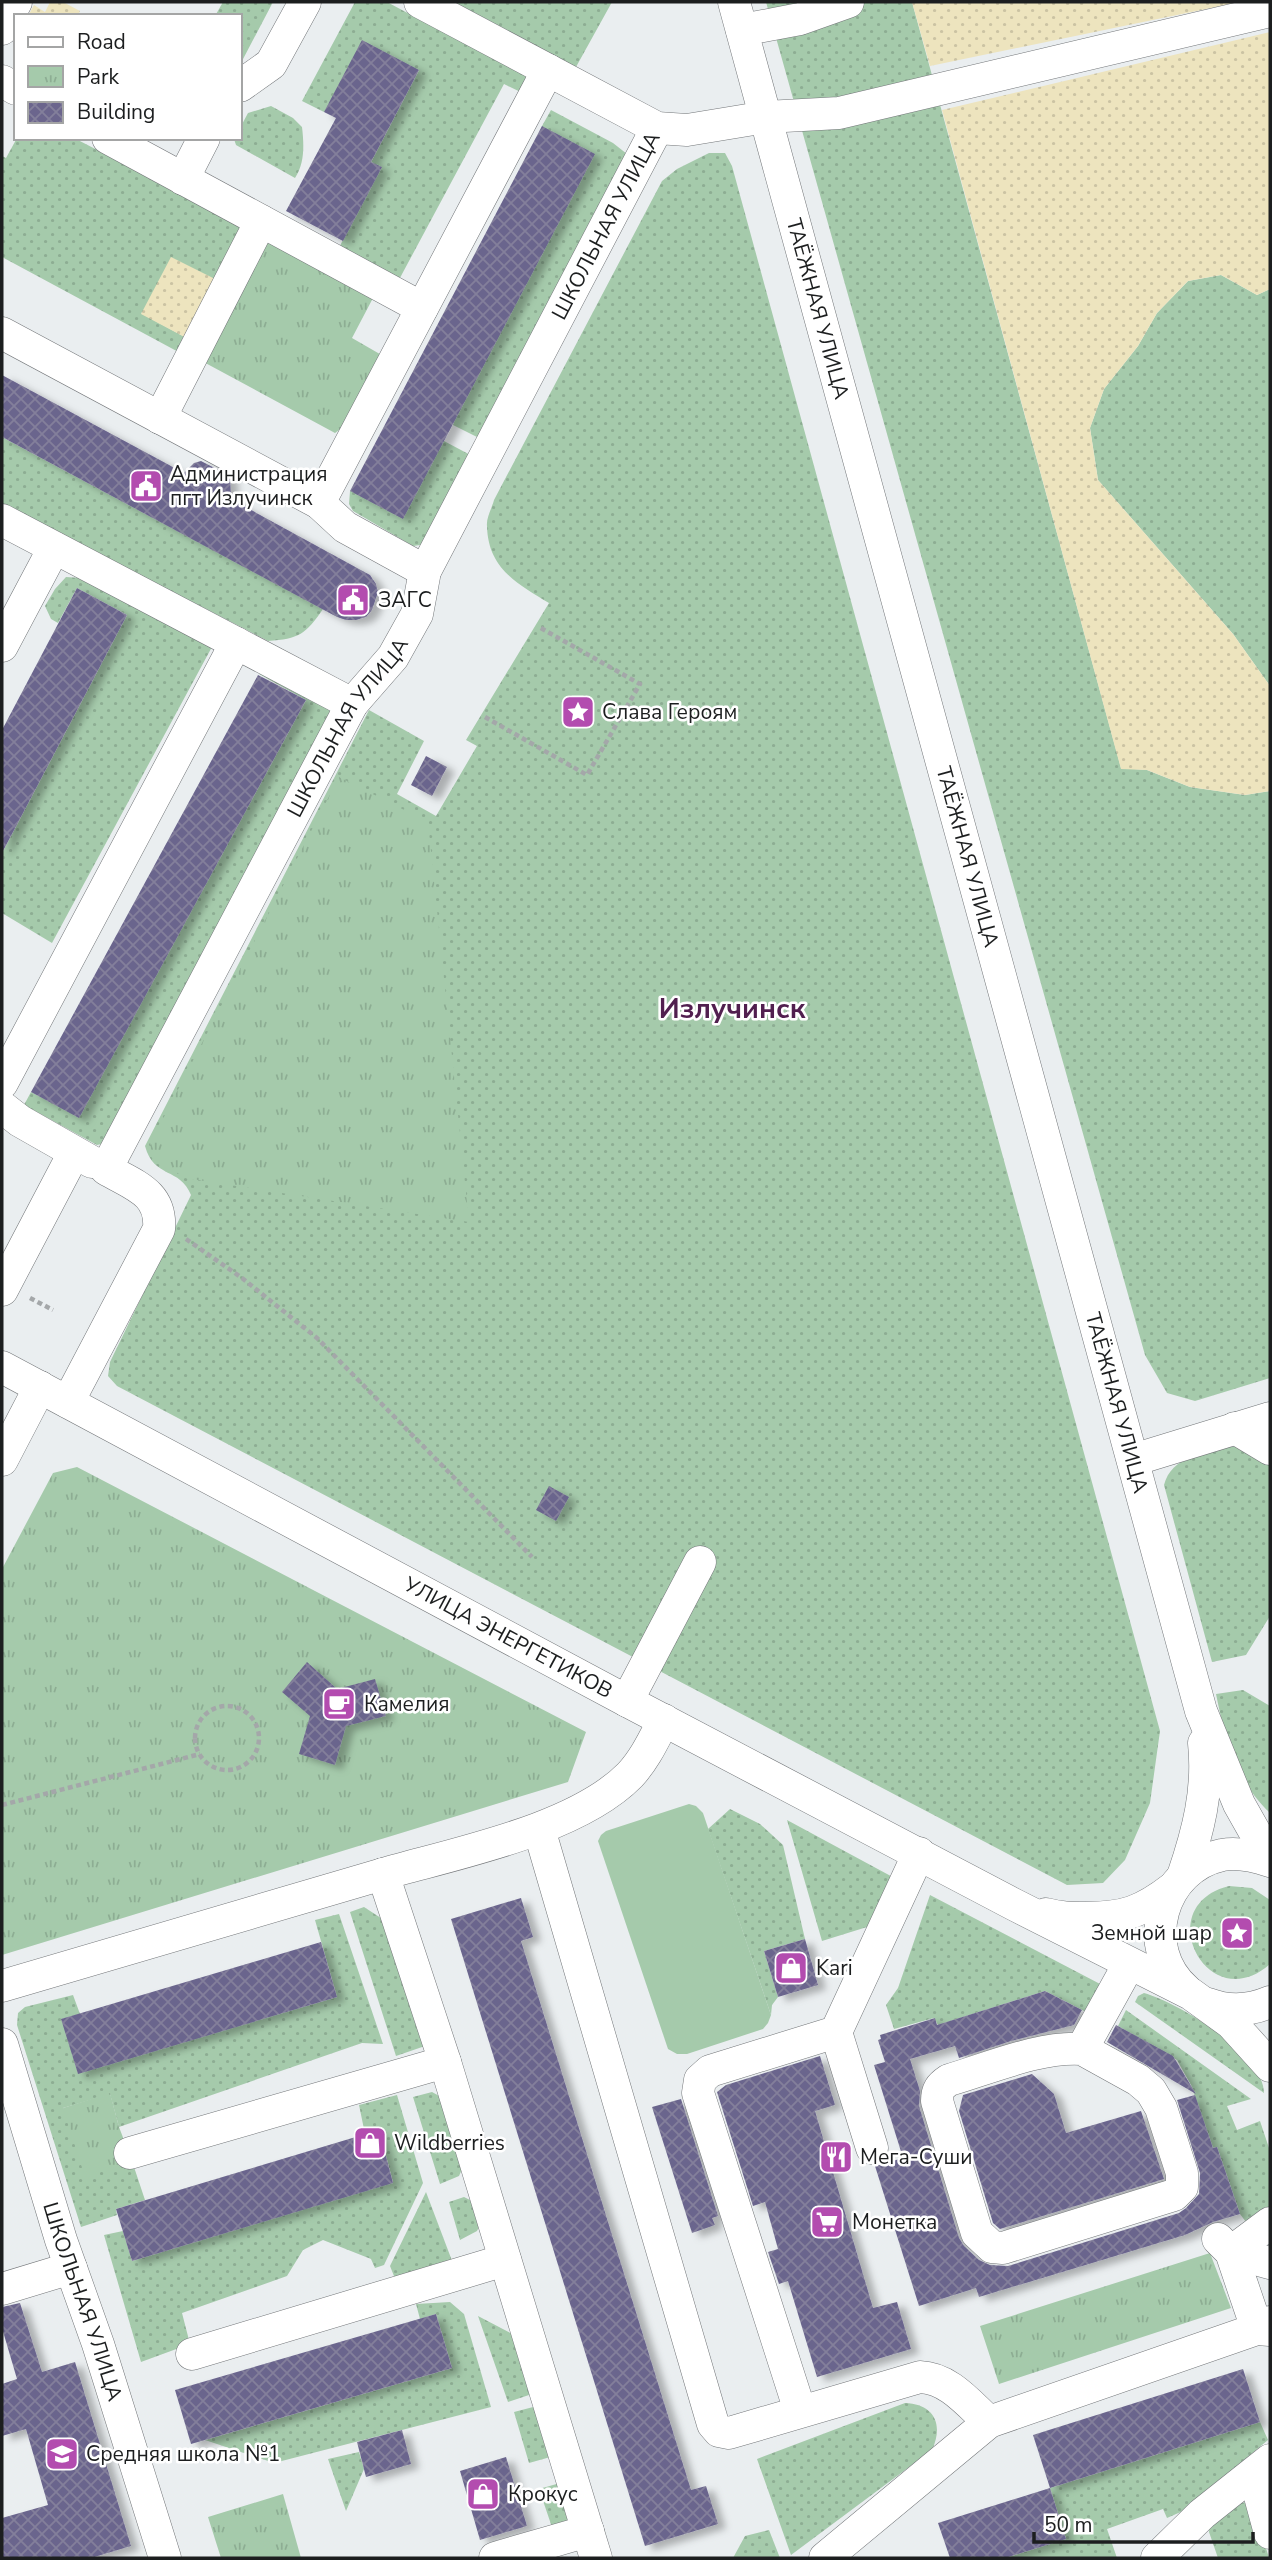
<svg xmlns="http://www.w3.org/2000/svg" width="1272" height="2560" viewBox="0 0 1272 2560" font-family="'Nunito Sans',sans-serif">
<defs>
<pattern id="grass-dots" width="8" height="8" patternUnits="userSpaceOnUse" patternTransform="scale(1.75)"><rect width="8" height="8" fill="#a5caab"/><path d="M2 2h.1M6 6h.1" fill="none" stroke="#8dad93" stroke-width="1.8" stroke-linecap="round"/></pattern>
<pattern id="sand-dots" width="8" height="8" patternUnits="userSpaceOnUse" patternTransform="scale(1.75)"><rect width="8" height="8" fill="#ede4be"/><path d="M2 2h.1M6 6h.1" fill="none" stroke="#cbc3a3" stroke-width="1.8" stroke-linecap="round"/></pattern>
<pattern id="park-tufts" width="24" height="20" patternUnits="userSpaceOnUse" patternTransform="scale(1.75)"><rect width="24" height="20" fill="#a5caab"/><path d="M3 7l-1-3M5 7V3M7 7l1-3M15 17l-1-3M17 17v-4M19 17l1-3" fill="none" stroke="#8dad93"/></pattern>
<pattern id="building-cross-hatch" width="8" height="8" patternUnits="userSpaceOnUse" patternTransform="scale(1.75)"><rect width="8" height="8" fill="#6b658d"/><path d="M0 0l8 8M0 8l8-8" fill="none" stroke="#837f9b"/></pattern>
<filter id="shadow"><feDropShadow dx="8" dy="4.5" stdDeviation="3.5" flood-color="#0004"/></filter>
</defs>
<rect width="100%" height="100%" fill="#eaeef0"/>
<!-- grass -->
<path fill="url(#grass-dots)" d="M 223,2 L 273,2 L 242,61 L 240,61 L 240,16 L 215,16 Z
M 355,2 L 387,2 L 535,81 L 529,96 L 504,84 L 394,289 L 334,257 L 381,168 L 371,162 L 419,70 L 324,112 L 302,101 Z
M 454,2 L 612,2 L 576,67 Z
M 766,2 L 912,2 L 1121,768 L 1147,770 L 1190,787 L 1245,795 L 1270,791 L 1270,1378 L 1195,1401 L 1167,1393 L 1145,1355 Z
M 271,106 L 293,118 L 302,127 C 304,144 305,163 295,178 L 236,145 L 234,139 L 240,138 L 240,128 L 248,113 Z
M 551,110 L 613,143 L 627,154 L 485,441 L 453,425 L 542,126 Z
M 17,138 L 74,138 L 247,227 L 219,281 L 141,313 L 192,341 L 184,355 L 2,257 L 2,156 L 6,158 Z
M 709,153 L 725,153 L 732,166 L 1160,1731 L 1150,1803 L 1125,1860 L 1103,1883 L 1067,1885 L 117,1386 L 108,1376 L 110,1362 L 191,1195 C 180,1167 154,1179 145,1146 L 369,710 L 424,741 L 397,794 L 436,816 L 477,746 L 466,740 L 549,603 C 518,584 488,569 487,526 C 486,518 492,508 494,500 L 662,181 L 677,169 Z
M 1221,275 L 1257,295 L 1270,289 L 1270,686 L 1233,634 L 1098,480 L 1090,428 L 1104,389 L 1138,346 L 1157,313 L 1188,281 Z
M 2,437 L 323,609 C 306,634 299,639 268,641 L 2,504 Z
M 444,441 L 476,458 L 427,544 L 413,546 L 353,511 L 349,504 L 350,491 Z
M 66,577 L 81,578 L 213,645 L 52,943 L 2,913 L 2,853 L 127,615 L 77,588 L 58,623 L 51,619 L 45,606 L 55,589 Z
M 262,672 L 324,703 L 332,712 L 110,1142 L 97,1145 L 24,1105 L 31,1092 L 79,1117 L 306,700 L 259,674 Z
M 1226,1447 L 1246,1447 L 1270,1458 L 1270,1616 L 1246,1655 L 1212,1662 L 1164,1485 C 1172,1456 1201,1455 1226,1447 Z
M 1243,1690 L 1270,1706 L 1270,1813 C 1236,1781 1225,1739 1216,1694 Z
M 730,1809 L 760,1824 L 783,1845 L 805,1939 L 764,1951 L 778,1997 L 772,2005 L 771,2015 L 708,1829 Z
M 787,1820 L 900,1881 L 876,1918 L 867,1927 L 822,1941 Z
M 1229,1886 L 1252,1888 L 1270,1900 L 1270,1964 C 1208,2019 1149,1906 1229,1886 Z
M 930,1895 L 1102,1985 L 1088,2013 L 1045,1991 L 938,2025 L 934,2018 L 894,2029 L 886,2005 L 898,1988 Z
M 364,1907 L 387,1922 L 425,2046 L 396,2056 L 350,1912 Z
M 339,1914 L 383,2044 L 362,2043 L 119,2127 L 110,2094 L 63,2108 L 132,2161 L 145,2200 L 116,2209 L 117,2215 L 81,2227 L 17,2025 L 18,2013 L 25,2007 L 73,1995 L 80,2014 L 62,2019 L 78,2073 L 337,1997 L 315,1920 Z
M 1144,1993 C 1179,2003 1264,2054 1264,2093 L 1135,2002 L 1138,1996 Z
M 1126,2010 L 1251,2099 L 1227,2106 L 1237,2130 L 1260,2121 L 1270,2151 L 1270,2208 L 1249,2226 L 1240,2214 L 1217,2147 L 1213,2148 L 1191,2085 L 1177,2060 L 1118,2026 Z
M 432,2092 L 441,2097 L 463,2167 L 459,2176 L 440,2184 L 413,2097 Z
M 397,2095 L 423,2183 L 384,2265 L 375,2268 L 371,2259 L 323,2240 L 303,2250 L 287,2276 L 182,2313 L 190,2344 L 141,2362 L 104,2235 L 123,2231 L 132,2261 L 393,2182 L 379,2130 L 365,2134 L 359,2105 Z
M 426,2192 L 454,2266 L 396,2281 L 390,2266 Z
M 464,2197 L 474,2202 L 481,2223 L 477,2231 L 460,2240 L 449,2202 Z
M 450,2302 L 464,2314 L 491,2407 L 274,2463 L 205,2440 L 452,2368 L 436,2314 L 420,2319 L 416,2304 Z
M 478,2316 L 516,2336 L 531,2387 L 529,2395 L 508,2402 Z
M 905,2403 C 934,2404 944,2424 932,2450 L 791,2555 L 757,2459 Z
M 537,2406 L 554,2456 L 529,2463 L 514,2412 Z
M 1260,2422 L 1268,2440 L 1183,2511 L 1167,2518 L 1163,2509 L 1107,2529 L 1117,2558 L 1005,2558 L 1066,2539 L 1050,2488 Z
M 359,2452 L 364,2469 L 346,2511 L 328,2459 Z
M 560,2483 L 574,2523 L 555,2536 L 539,2489 Z
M 1252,2501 L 1269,2558 L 1218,2558 L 1209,2532 L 1210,2521 L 1236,2504 Z
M 769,2530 L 780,2558 L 733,2558 L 745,2536 Z"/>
<!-- sand -->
<path fill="url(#sand-dots)" d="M 50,2 L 63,2 L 80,11 L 78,16 L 28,16 L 34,5 L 45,12 Z
M 912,2 L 1240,2 L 930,66 Z
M 1270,32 L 1270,289 L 1257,295 L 1221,275 L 1188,281 L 1157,313 L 1138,346 L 1104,389 L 1090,428 L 1098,480 L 1233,634 L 1270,686 L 1270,791 L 1245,795 L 1190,787 L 1147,770 L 1121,769 L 942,110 Z
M 171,257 L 219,281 L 192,341 L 141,314 Z"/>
<!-- park -->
<path fill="url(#park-tufts)" d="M 263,239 L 373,298 L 352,338 L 385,357 L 350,422 L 335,433 L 198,359 Z
M 339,777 L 428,822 L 469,1222 L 185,1178 L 153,1157 L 150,1144 Z
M 77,1467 L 586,1732 L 568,1782 L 2,1955 L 2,1569 L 53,1473 Z
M 110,2093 L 119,2127 L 132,2161 L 85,2177 L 63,2108 Z
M 1210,2253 L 1231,2308 L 999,2384 L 980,2326 Z
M 283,2494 L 301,2558 L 221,2558 L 208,2517 Z"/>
<!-- pitch -->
<path fill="#a5caab" d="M 689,1804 L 696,1806 L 703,1813 L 771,2015 L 768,2023 L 763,2029 L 687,2054 L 677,2054 L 668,2049 L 598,1841 L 601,1835 L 606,1831 Z"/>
<!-- building -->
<path fill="url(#building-cross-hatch)" filter="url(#shadow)" d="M 362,40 L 419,70 L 371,162 L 382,167 L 343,241 L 286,211 L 336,118 L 324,112 Z
M 542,126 L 595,154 L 403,519 L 350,491 Z
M 2,375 L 184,473 L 194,463 L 201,461 L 230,476 L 231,499 L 370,575 L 376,584 L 378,592 L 372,610 L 366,617 L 356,620 L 346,620 L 337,617 L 2,437 Z
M 77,588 L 127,615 L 2,853 L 2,730 Z
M 258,675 L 306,700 L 79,1118 L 31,1092 Z
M 426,756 L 447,767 L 432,796 L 411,785 Z
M 549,1486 L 569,1497 L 556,1521 L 536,1510 Z
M 307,1662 L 337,1689 L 375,1679 L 386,1716 L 346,1726 L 335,1765 L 299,1754 L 310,1716 L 282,1692 Z
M 521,1898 L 533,1937 L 521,1941 L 691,2490 L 706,2486 L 718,2524 L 645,2546 L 451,1919 Z
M 805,1939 L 818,1985 L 778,1997 L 764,1951 Z
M 321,1942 L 337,1997 L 78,2074 L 61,2019 Z
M 1045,1991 L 1082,2010 L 1074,2025 L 1011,2041 L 959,2058 L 955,2046 L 910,2059 L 920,2091 L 919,2106 L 959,2238 L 964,2246 L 979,2260 L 990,2265 L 1008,2266 L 1179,2213 L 1186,2208 L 1199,2194 L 1200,2173 L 1177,2100 L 1195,2095 L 1213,2148 L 1217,2147 L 1240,2214 L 1213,2222 L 1185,2235 L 979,2297 L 976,2288 L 919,2306 L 875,2166 L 903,2158 L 874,2065 L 885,2062 L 878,2040 L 881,2039 L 880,2035 L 935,2018 L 937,2025 Z
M 1116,2025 L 1173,2056 L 1196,2094 L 1107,2042 Z
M 820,2056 L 835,2105 L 815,2111 L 873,2308 L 897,2302 L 911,2349 L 817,2377 L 788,2281 L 779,2284 L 768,2252 L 778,2249 L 765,2202 L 753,2206 L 717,2092 L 726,2085 Z
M 1032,2074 L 1054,2094 L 1066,2133 L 1141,2111 L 1164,2179 L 1000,2229 L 993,2223 L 959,2111 L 963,2095 Z
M 681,2099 L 718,2216 L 712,2218 L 715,2225 L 692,2233 L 652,2107 Z
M 379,2130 L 393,2183 L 132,2261 L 116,2209 Z
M 20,2303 L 42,2372 L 75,2362 L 131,2546 L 91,2558 L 2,2558 L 2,2518 L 48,2505 L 26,2429 L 2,2436 L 2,2384 L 17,2379 L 2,2328 L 2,2307 Z
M 436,2314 L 452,2368 L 191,2444 L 175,2390 Z
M 1243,2369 L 1260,2422 L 1050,2488 L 1033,2435 Z
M 402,2430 L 411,2464 L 366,2477 L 357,2442 Z
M 506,2457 L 527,2526 L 480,2540 L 460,2471 Z
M 1050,2488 L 1066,2539 L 1005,2558 L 950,2558 L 938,2523 Z"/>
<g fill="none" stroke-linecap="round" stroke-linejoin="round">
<defs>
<g id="minor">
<path d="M 420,2 L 657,128 L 687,130 L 766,117 L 839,113 L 1270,11"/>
<path id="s1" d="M 734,2 L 1201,1711 L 1239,1804 L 1270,1859"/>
<path d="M 2,29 L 16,2"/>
<path d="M 742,30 L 800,19 L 848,2"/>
<path d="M 2,81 L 16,89"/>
<path d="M 240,86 L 271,64 L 305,2"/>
<path d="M 108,138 L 422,308"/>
<path d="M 183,179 L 204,138"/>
<path d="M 2,333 L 319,503 L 345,527 L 425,571"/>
<path d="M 160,418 L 261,221"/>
<path d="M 319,503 L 548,70"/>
<path d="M 2,520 L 352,704"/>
<path d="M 2,646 L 54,548"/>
<path d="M 2,1083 L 236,643"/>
<path d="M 2,1107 L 20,1121 L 92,1162"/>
<path d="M 2,1290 L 74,1153"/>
<path id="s2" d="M 2,1367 L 627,1701 L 1015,1905 L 1191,1994 L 1231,2023 L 1270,2066"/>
<path id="s3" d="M 68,1402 L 159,1229 C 162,1192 133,1185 106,1169 L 352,704 L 393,657 L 417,614 L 425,571 L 657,128"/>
<path d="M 1235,1428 L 1270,1449"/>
<path d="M 2,1460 L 40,1387"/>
<path d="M 1133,1460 L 1270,1418"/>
<path d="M 627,1701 L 700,1562"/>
<path d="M 539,1829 L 713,2424 L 719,2431 L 729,2433 L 920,2377 C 949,2378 969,2404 989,2422"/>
<path d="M 1183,1876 C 1198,1832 1209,1790 1204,1743"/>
<path d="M 1046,1914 C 1060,1918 1071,1918 1085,1918 C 1124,1918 1142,1912 1173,1888"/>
<path d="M 2,1986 L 383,1874"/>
<path d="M 1186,1990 C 1138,1948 1161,1868 1222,1855 C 1239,1852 1255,1856 1270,1861"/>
<path d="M 1208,2004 C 1229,2012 1249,2011 1270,2002"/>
<path d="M 836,2032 L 872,2148"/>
<path id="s4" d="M 2,2044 L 61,2240 L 98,2344 L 165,2558"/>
<path d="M 1082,2049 L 1138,2080 L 1151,2091 L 1161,2108 L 1182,2173 L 1182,2187 L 1174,2195 L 1003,2248 L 992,2247 L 977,2233 L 937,2101 C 937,2090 940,2086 949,2080 C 990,2068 1041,2046 1082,2049 L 1129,1964"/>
<path d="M 130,2153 L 445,2062"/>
<path d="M 1218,2239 L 1231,2252 L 1257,2329 L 1270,2322"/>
<path d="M 1231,2252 L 1270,2223"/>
<path d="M 1231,2252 L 1270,2263"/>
<path d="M 2,2289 L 71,2268"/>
<path d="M 192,2354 L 505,2260"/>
<path d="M 800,2411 L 698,2093 L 700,2080 L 710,2071 L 836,2032 L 919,1853"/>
<path d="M 1254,2474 L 1270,2533"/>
<path d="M 495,2558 L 588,2531"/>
<path d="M 596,2558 L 445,2062 L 383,1874 C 456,1853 576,1830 630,1775 C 645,1759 654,1739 664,1720"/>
<path d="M 825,2558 L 989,2422 L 1257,2329 L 1270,2330"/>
<path d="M 1157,2558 L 1202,2514 L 1270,2460"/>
</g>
</defs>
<!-- minor casing -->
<use href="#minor" stroke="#737679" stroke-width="33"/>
<!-- path -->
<path stroke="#a4a7a9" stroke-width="4.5" stroke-dasharray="5 3.5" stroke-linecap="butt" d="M 485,717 L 587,775 L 640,684 L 539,627
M 186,1239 L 242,1278 L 317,1338 L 532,1557
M 30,1298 L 53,1310
M195 1738a32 32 0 1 1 64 0a32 32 0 1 1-64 0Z
M 2,1805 L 200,1754"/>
<!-- minor -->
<use href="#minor" stroke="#fff" stroke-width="32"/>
</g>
<!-- icons -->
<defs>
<symbol id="civic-square" viewBox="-11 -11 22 22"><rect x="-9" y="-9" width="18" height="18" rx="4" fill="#b34caf" stroke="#fff"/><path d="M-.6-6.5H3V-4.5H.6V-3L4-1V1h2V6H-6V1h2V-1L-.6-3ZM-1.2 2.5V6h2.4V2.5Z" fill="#fff"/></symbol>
<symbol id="sight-square" viewBox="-11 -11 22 22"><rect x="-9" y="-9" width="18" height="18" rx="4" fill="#b34caf" stroke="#fff"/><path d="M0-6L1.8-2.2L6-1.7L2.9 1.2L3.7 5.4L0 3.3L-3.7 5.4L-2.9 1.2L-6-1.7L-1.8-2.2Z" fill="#fff"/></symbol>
<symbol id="cafe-square" viewBox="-11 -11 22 22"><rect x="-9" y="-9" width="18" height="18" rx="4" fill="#b34caf" stroke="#fff"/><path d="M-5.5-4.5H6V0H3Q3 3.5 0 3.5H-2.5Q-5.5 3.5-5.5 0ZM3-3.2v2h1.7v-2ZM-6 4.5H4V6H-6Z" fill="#fff"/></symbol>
<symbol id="shop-square" viewBox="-11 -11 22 22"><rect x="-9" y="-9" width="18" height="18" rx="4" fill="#b34caf" stroke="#fff"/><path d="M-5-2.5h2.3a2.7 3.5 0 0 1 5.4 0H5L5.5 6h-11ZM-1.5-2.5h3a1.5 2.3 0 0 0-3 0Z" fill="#fff"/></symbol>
<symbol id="restaurant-square" viewBox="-11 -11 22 22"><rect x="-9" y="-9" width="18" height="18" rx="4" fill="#b34caf" stroke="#fff"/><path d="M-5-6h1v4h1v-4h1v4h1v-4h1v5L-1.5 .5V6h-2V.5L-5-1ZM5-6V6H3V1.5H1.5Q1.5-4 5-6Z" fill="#fff"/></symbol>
<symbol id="supermarket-square" viewBox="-11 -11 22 22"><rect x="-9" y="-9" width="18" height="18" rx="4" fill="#b34caf" stroke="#fff"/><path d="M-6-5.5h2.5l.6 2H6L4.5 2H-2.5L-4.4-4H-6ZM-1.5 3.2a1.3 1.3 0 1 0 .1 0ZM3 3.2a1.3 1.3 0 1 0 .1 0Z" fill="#fff"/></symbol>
<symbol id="school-square" viewBox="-11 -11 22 22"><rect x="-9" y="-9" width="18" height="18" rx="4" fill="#b34caf" stroke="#fff"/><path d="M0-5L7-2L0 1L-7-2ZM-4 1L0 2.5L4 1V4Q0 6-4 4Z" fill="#fff"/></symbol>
</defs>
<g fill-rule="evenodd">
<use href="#civic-square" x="127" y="467" width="38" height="38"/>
<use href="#civic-square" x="334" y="581" width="38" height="38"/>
<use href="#sight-square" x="559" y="693" width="38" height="38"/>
<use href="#cafe-square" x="320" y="1685" width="38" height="38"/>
<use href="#sight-square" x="1218" y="1914" width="38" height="38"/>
<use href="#shop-square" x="772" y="1949" width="38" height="38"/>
<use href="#shop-square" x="351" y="2124" width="38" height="38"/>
<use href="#restaurant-square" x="817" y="2138" width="38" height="38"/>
<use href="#supermarket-square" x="808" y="2203" width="38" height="38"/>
<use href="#school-square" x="43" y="2435" width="38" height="38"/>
<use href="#shop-square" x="464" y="2475" width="38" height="38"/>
</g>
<g text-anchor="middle" stroke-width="5" stroke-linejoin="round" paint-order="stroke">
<!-- street labels -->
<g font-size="21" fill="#1c1e1f" stroke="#fff">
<text dy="7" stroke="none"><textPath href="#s3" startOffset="1353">ШКОЛЬНАЯ УЛИЦА</textPath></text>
<text dy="7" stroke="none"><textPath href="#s1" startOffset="318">ТАЁЖНАЯ УЛИЦА</textPath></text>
<text dy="7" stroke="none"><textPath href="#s3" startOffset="786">ШКОЛЬНАЯ УЛИЦА</textPath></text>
<text dy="7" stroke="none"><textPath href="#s1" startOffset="886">ТАЁЖНАЯ УЛИЦА</textPath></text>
<text dy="7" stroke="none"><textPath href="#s1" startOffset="1452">ТАЁЖНАЯ УЛИЦА</textPath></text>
<text dy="7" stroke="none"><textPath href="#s2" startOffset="574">УЛИЦА ЭНЕРГЕТИКОВ</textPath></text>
<text dy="7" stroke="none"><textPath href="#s4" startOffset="270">ШКОЛЬНАЯ УЛИЦА</textPath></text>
</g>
<!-- poi labels -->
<g font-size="21" fill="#1c1e1f" stroke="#fff" text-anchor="start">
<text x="170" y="481">Администрация<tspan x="170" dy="24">пгт Излучинск</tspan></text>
<text x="378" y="607">ЗАГС</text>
<text x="602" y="719">Слава Героям</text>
<text x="364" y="1711">Камелия</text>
<text x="1212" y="1940" text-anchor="end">Земной шар</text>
<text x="816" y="1975">Kari</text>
<text x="394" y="2150">Wildberries</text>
<text x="860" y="2164">Мега-Суши</text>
<text x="852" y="2229">Монетка</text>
<text x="86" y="2461">Средняя школа №1</text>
<text x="508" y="2501">Крокус</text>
</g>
<!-- district labels -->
<g font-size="28" font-weight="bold" fill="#511f4f" stroke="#fff">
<text x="732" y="1018">Излучинск</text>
</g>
</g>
<!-- border -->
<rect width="1272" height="2560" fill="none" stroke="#1c1e1f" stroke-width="7"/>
<!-- legend -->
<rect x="14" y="14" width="228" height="126" fill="#ffffff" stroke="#a4a5a5" stroke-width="2"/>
<rect x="28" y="37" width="35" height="10" fill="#ffffff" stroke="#a4a5a5" stroke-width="2"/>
<text x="77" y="49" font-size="21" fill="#1c1e1f">Road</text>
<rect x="28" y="66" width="35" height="21" fill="url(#park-tufts)" stroke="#a4a5a5" stroke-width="2"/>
<text x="77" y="84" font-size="21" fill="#1c1e1f">Park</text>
<rect x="28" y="102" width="35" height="21" fill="url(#building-cross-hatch)" stroke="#a4a5a5" stroke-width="2"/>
<text x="77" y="119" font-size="21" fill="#1c1e1f">Building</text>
<!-- scale -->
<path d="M1034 2532v10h219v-10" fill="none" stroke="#1c1e1f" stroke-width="3.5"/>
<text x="1044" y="2532" font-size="21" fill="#1c1e1f" stroke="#ffffff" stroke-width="5" paint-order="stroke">50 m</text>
</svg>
